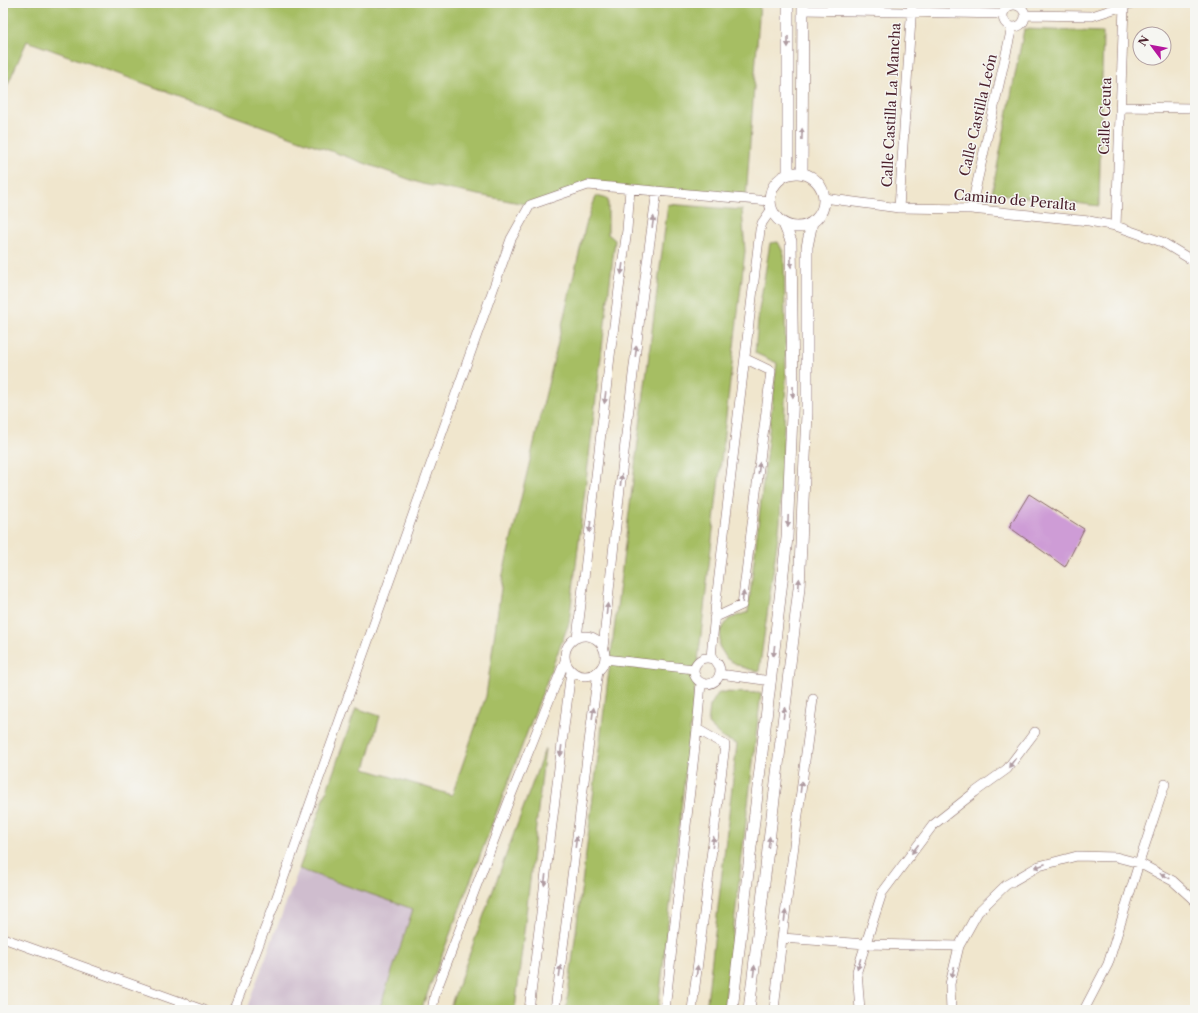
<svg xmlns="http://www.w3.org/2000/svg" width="1198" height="1013" viewBox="0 0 1198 1013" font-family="'Libre Caslon Text',serif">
<rect width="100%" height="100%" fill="#f6f6f2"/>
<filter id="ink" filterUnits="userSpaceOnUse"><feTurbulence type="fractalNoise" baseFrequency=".025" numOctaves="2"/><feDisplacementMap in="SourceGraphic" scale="8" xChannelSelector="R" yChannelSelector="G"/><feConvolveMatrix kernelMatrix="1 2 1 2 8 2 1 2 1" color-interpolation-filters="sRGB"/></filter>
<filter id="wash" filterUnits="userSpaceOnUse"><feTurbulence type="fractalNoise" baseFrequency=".012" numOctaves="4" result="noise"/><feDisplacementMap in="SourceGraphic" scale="16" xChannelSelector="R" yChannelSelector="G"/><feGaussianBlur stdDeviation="0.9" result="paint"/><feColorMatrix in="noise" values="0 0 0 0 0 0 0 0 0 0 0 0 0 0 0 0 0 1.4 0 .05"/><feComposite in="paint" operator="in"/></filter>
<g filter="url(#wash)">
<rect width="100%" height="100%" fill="#f0e6cd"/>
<!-- industrial -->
<path fill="#cfbdce" d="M 299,869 L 413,909 L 379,1010 L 246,1010 Z"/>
<!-- green -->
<path fill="#a6be64" stroke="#786e48" d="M 3,3 L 760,3 L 746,199 L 588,185 L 530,205 L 422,184 L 27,41 L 3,95 Z
M 1024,29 L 1103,32 L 1099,206 L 992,193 Z
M 596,196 L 608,199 L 608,234 L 615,240 L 569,623 L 421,1010 L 379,1010 L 413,909 L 299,869 L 356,708 L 380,716 L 365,769 L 452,795 L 486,696 L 503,574 L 586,224 Z
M 668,204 L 742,210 L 745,251 L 658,1010 L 566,1010 Z
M 778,242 L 784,254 L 786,379 L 780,522 L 759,672 L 742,667 L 727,659 L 719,646 L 721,630 L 729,619 L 748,612 L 777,363 L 755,353 L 759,310 L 770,243 Z
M 719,692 L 761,693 L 724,1010 L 706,1010 L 737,744 L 723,738 L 708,724 L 710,706 Z
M 545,749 L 515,1010 L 461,1010 L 450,1007 Z"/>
<g id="blocks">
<!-- building -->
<path fill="#ce9cd6" d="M 1029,494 L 1084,529 L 1065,567 L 1009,527 Z"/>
</g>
</g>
<g filter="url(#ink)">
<use href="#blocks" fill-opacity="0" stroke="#846564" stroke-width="1"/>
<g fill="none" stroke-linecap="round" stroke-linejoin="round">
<defs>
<path id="minor" d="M1003 16a11 11 0 1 1 22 0a11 11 0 1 1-22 0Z
M 803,10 L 1003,14
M 1025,15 L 1092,16 L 1133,3
M 1120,107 L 1195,108
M 824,198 L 899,208 L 971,209 L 1089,221 L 1116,226 L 1162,242 L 1195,262
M 899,208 L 912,3
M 971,209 L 1012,27
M 1116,226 L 1124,6
M 714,618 L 742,605 L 771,371 L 746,359
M565 656a20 20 0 1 1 40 0a20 20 0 1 1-40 0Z
M 577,638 L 611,348 L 627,230 L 630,189
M 603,648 C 619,495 635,343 657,191
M694 671a13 13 0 1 1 26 0a13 13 0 1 1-26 0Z
M 711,658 L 716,601 L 760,230 L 762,223 L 771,210
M 605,659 L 694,669
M 720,674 L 771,681
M 3,938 L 203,1010
M 782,938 L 866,944 L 959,946
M 233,1010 L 236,1004 L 274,905 L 511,239 L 530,205 L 588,185 L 770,201
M 432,1010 L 435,994 L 510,798 L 565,661
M 529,1010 L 571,671
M 555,1010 L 598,671
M 665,1010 L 697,729 L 701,683
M 692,1010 L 725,745 L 697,729
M 774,1010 L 782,938 L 813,699
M 860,1010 L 857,971 L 882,893 L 933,825 L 975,792 L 1007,769 L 1035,732
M 951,1010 L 950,984 L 959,946 L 978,912 L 1006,885 L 1039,866 L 1077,856 L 1116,857 L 1139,863 L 1173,881 L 1195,901
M 1084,1010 L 1108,964 L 1139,863 L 1165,784"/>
<path id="tertiary" d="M 802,173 L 803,3
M770 200a27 27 0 1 1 54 0a27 27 0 1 1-54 0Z
M 788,174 L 788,3
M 732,1010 L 787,538 L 793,390 L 791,241 L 784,224
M 749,1010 L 799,588 L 807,414 L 807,247 L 812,222"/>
</defs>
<!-- minor casing -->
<use href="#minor" stroke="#846564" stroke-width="10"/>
<!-- tertiary casing -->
<use href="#tertiary" stroke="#846564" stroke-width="12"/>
<!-- minor -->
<use href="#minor" stroke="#fff" stroke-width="9"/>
<!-- tertiary -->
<use href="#tertiary" stroke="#fff" stroke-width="11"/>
</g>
<!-- one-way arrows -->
<defs><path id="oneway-solid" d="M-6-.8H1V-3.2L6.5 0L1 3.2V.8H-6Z"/></defs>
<g fill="#ae9aa0">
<use href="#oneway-solid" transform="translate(788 42) rotate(90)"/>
<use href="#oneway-solid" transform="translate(802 134) rotate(-89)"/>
<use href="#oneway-solid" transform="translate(653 222) rotate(-82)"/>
<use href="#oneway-solid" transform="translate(791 262) rotate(89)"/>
<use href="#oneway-solid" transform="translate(622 269) rotate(98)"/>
<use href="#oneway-solid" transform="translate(636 351) rotate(-83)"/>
<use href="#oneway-solid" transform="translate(793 392) rotate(91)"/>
<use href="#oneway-solid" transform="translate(605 398) rotate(97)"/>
<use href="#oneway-solid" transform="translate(759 468) rotate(-83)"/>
<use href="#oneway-solid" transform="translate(621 480) rotate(-84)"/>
<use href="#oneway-solid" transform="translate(788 521) rotate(92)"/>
<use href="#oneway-solid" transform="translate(590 527) rotate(97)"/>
<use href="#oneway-solid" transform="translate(799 584) rotate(-86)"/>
<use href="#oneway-solid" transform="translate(743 597) rotate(-83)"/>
<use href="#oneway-solid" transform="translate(607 609) rotate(-84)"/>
<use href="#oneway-solid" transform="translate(774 651) rotate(96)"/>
<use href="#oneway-solid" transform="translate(593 713) rotate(-82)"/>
<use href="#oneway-solid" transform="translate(784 713) rotate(-83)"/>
<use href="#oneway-solid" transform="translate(561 751) rotate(97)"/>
<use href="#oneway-solid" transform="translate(1012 763) rotate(126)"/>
<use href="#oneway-solid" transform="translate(801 787) rotate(-83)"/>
<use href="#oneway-solid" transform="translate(576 842) rotate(-83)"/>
<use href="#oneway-solid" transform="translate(713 842) rotate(-83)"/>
<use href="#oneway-solid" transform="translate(769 842) rotate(-83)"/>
<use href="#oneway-solid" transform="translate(915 849) rotate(127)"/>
<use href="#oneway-solid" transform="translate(1040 866) rotate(159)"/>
<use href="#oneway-solid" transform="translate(1165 876) rotate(-153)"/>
<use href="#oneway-solid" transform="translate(545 880) rotate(97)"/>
<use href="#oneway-solid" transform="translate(785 916) rotate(-83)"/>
<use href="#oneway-solid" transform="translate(859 964) rotate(107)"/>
<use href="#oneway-solid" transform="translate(560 971) rotate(-83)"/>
<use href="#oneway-solid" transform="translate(697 971) rotate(-83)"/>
<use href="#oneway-solid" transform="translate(754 971) rotate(-83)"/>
<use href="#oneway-solid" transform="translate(953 972) rotate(104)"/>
</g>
</g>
<g text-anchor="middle" stroke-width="3" stroke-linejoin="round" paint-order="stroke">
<!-- street labels -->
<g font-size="14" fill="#4a1f2b" stroke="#f6f6f2">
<text transform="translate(891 105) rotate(-87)" y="5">Calle Castilla La Mancha</text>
<text transform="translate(978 115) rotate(-77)" y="5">Calle Castilla León</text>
<text transform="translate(1105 116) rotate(-88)" y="5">Calle Ceuta</text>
<text transform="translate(1015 200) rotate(5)" y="5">Camino de Peralta</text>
</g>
</g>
<!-- margin -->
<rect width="1198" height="1013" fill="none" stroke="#f6f6f2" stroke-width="16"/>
<!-- north arrow -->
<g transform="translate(1152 46) rotate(302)"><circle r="19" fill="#f6f6f2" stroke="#b1a0a2"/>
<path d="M0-3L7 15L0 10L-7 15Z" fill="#b5179e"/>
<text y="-6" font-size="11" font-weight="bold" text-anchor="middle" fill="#4a1f2b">N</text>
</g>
</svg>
